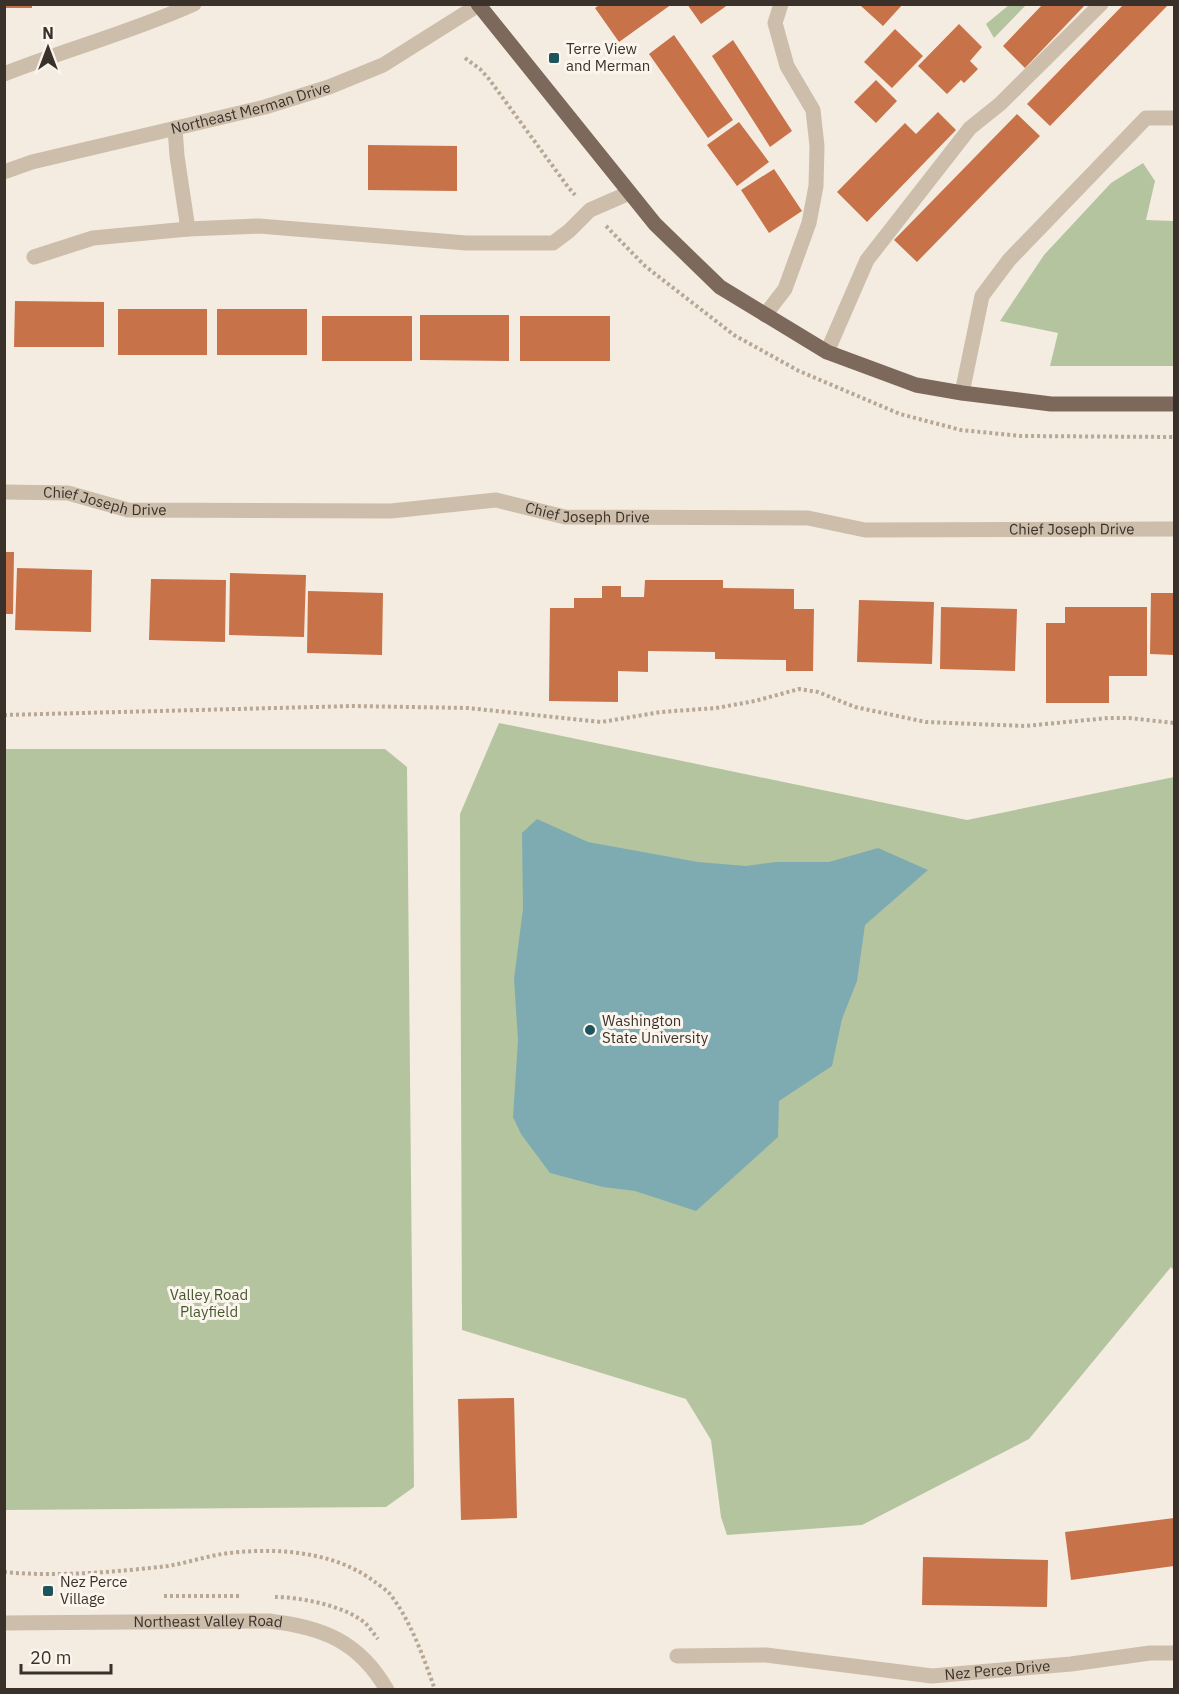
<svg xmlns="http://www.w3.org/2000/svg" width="1179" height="1694" viewBox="0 0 1179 1694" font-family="'IBM Plex Sans',sans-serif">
<rect width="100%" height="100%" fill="#f4ece0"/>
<!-- green -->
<path fill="#b4c49f" d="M 1009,5 L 1026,5 L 994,38 L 986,24 Z
M 1143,163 L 1155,181 L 1146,220 L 1174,221 L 1174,366 L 1050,366 L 1058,333 L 1000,321 L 1044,255 L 1111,183 Z
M 499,723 L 967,820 L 1174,777 L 1174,1271 L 1171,1267 L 1029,1439 L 862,1525 L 727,1535 L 721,1517 L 711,1440 L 686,1399 L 462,1330 L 460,814 Z
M 4,749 L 385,749 L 407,767 L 414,1487 L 386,1507 L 5,1510 Z"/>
<!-- water -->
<path fill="#7eabb2" d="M 537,819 L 588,842 L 698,862 L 746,866 L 776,862 L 829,862 L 878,848 L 928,870 L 865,925 L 857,981 L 842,1019 L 832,1066 L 779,1101 L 778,1137 L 696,1211 L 635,1191 L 603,1187 L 550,1173 L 521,1134 L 513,1117 L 518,1040 L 514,979 L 523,909 L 522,833 Z"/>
<!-- building -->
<path fill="#c87249" d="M 4,4 L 32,4 L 32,8 L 4,8 Z
M 601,4 L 672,4 L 619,42 L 595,8 Z
M 687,4 L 729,4 L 701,24 Z
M 863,4 L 903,4 L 883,26 L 861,6 Z
M 1043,4 L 1086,4 L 1025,68 L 1003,46 Z
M 1124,4 L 1169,4 L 1050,126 L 1027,104 Z
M 959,24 L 982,47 L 970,61 L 978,69 L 964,83 L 961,80 L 947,94 L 918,66 Z
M 895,29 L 923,56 L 892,88 L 864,62 Z
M 674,35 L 733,120 L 708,138 L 649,54 Z
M 733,40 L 792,131 L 770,147 L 712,56 Z
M 876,80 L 897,101 L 876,123 L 854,102 Z
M 938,112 L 956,130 L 867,222 L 837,192 L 905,123 L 916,134 Z
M 1017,114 L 1040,136 L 917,262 L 894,240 Z
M 739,122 L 769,162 L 737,186 L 707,145 Z
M 368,145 L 457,146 L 457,191 L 368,190 Z
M 774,169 L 802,211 L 769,233 L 741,190 Z
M 15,301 L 104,302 L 104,347 L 14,347 Z
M 118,309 L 207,309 L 207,355 L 118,355 Z
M 217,309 L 307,309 L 307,355 L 217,355 Z
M 420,315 L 509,315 L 509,361 L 420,360 Z
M 322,316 L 412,316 L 412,361 L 322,361 Z
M 520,316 L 610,316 L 610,361 L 520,361 Z
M 4,552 L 14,552 L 13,614 L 4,614 Z
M 17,568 L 92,570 L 91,632 L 15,630 Z
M 230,573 L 306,575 L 304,637 L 229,635 Z
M 151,579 L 226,580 L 225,642 L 149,640 Z
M 645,580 L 723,580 L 723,588 L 794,589 L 794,609 L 814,609 L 813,671 L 786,671 L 786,660 L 715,659 L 715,652 L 648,651 L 648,672 L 618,671 L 618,702 L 549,701 L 550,608 L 574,608 L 574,598 L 602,598 L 602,586 L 621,586 L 621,597 L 644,597 Z
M 308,591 L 383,593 L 382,655 L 307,653 Z
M 1151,593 L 1174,593 L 1174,655 L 1150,654 Z
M 859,600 L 934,602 L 932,664 L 857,662 Z
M 941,607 L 1017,609 L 1015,671 L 940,669 Z
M 1065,607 L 1147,607 L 1147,676 L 1109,676 L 1109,703 L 1046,703 L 1046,623 L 1065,623 Z
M 514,1398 L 517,1518 L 461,1520 L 458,1399 Z
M 1174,1518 L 1174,1566 L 1071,1580 L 1065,1532 Z
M 923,1557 L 1048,1560 L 1047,1607 L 922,1605 Z"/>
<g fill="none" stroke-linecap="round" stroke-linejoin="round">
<!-- path -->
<path stroke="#b8a795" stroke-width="4" stroke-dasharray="3 3" stroke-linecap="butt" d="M 465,58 L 480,69 L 489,79 L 568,187 L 575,195
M 606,226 L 645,266 L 734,335 L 799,371 L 900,414 L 961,430 L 1021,436 L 1174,437
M 4,715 L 353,706 L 468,708 L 601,722 L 661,712 L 716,708 L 755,701 L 799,689 L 818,692 L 855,707 L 926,722 L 1025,726 L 1108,718 L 1129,718 L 1174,723
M 4,1572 C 58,1577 115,1572 168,1566 C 186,1563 204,1557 222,1554 C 272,1547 333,1550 375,1582 C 379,1585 385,1589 389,1593 C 409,1617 424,1658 434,1687
M 164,1596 L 241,1596
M 275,1597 C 300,1597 347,1606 366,1624 C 370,1628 374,1634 378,1639"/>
<!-- minor -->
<g stroke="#cdbdab" stroke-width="15">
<path d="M 4,74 C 67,49 132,32 194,4"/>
<path d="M 175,128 L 177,156 L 188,229 L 259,226 L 466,243 L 553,243 L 569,231 L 590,210 L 629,193"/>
<path id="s1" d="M 4,172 L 32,162 L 265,107 L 329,87 L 383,65 L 480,4"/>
<path d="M 34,257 L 93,238 L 188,229"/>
<path d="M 765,315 L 785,289 L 809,223 L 816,186 L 817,146 L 813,110 L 787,66 L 775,23 L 781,4"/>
<path d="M 827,352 L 867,260 L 970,128 L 1000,104 L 1101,4"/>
<path d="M 962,393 L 982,296 L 1009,260 L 1146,118 L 1174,118"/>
<path id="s2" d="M 4,492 L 68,493 L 128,510 L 391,511 L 496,500 L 565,517 L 808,518 L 865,530 L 1174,529"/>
<path id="s3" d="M 4,1623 L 269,1621 C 322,1627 359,1641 387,1690"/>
<path id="s4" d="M 677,1656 L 766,1655 L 932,1676 L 1071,1664 L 1150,1653 L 1174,1653"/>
</g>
<!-- major -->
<path stroke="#7c695b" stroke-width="15" d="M 478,4 L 655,224 L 720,287 L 827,352 L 916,385 L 962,393 L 1051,404 L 1174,404"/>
</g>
<!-- markers -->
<g fill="#1e545d" stroke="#fbf5ed" stroke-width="2">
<rect x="548" y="52" width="12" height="12" rx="3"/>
<circle cx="590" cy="1030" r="6"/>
<rect x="42" y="1585" width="12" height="12" rx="3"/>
</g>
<g text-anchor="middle" stroke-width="6" stroke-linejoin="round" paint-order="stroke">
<!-- poi labels -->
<g font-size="15" fill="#3a312a" stroke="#fbf5ed" text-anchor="start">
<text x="566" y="54">Terre View<tspan x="566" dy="17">and Merman</tspan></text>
<text x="602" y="1026">Washington<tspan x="602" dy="17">State University</tspan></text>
<text x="60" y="1587">Nez Perce<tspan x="60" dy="17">Village</tspan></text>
</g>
<!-- street labels -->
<g font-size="15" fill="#3a312a" stroke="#fbf5ed">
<text dy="5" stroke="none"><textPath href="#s1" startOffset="255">Northeast Merman Drive</textPath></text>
<text dy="5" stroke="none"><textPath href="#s2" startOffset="102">Chief Joseph Drive</textPath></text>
<text dy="5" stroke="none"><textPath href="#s2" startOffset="588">Chief Joseph Drive</textPath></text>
<text dy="5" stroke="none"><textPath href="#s2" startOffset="1074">Chief Joseph Drive</textPath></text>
<text dy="5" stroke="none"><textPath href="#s3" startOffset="204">Northeast Valley Road</textPath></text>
<text dy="5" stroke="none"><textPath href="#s4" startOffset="322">Nez Perce Drive</textPath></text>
</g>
<!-- park labels -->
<g font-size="15" fill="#45592d" stroke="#fbf5ed">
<text x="209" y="1300">Valley Road<tspan x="209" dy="17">Playfield</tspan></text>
</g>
</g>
<!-- border -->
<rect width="1179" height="1694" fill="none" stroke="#3a312a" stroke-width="12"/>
<!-- north arrow -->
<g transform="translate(48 48)" stroke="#fbf5ed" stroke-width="4.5" paint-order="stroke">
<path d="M0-4.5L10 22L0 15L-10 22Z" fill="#3a312a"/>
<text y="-9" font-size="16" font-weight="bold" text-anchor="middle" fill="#3a312a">N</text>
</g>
<!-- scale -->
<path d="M21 1664v9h90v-9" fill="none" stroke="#3a312a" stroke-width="3"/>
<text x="30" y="1664" font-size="18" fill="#3a312a" stroke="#fbf5ed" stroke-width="4.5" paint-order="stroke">20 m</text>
</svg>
